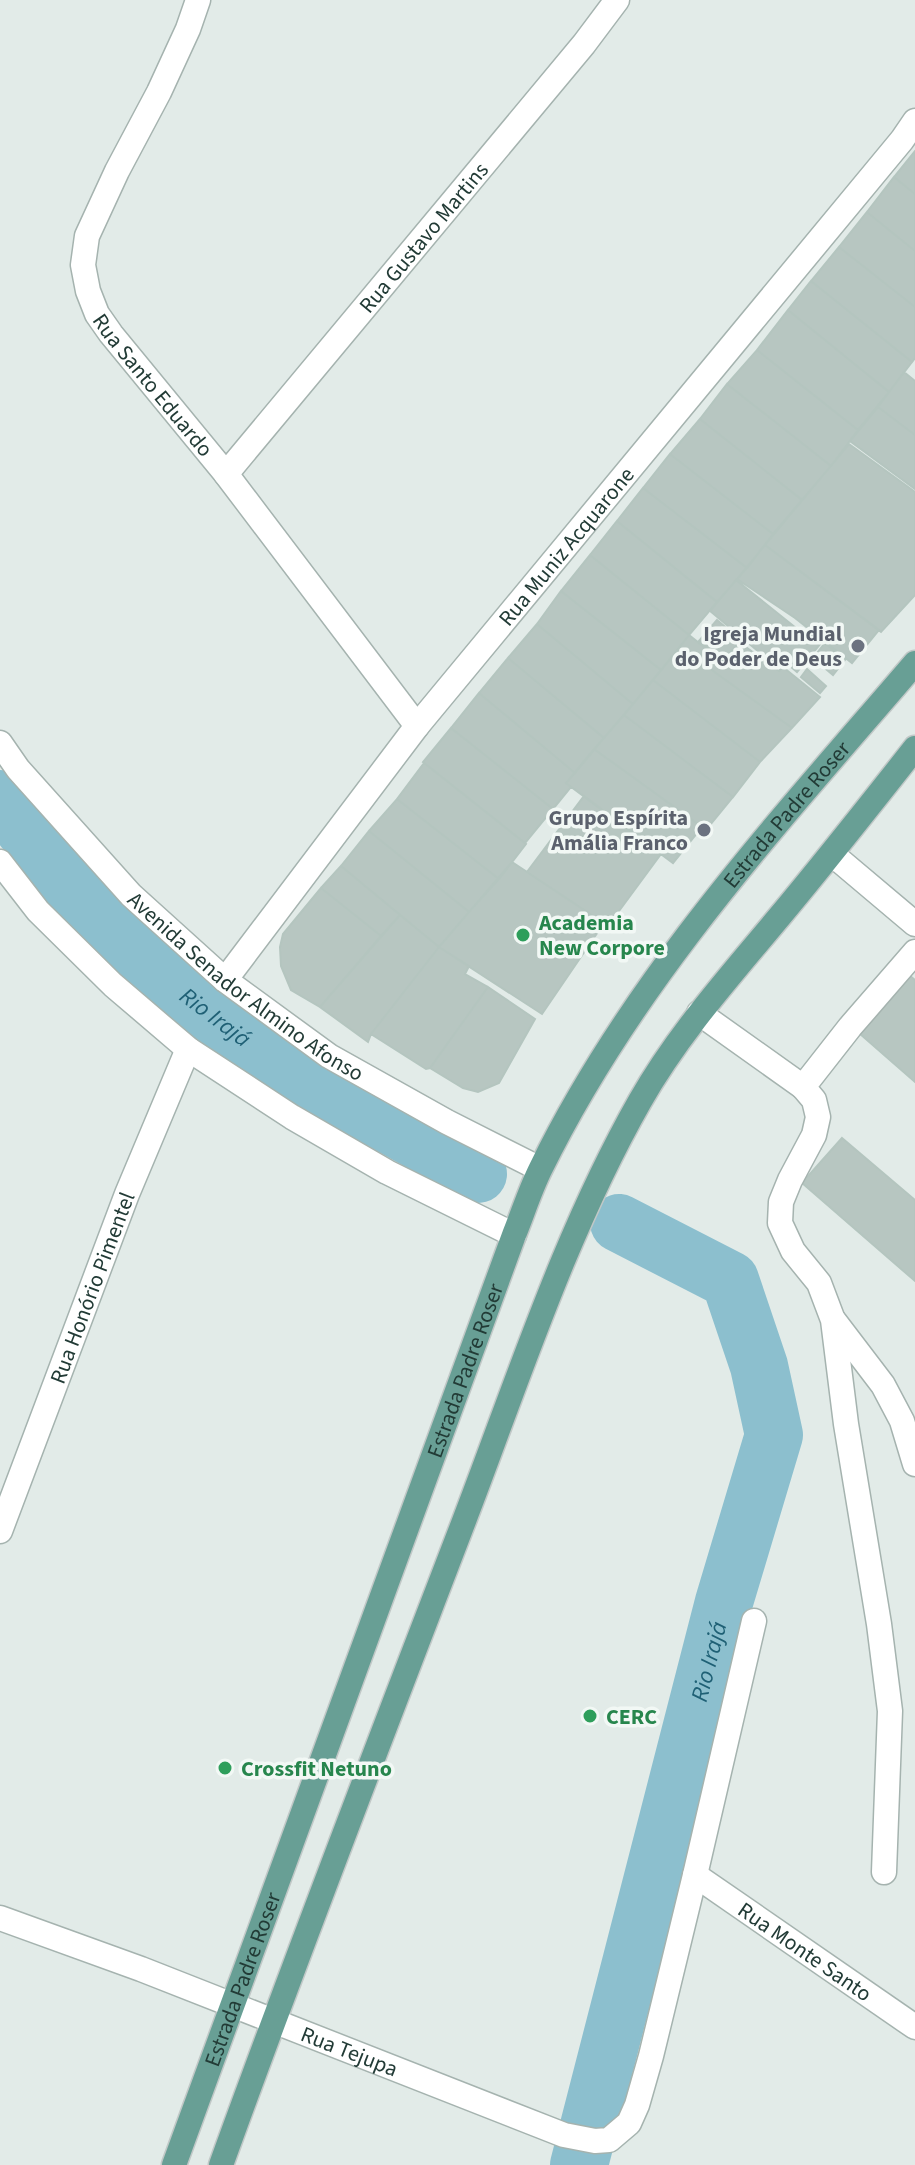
<svg xmlns="http://www.w3.org/2000/svg" width="915" height="2165" viewBox="0 0 915 2165" font-family="'Source Sans 3',sans-serif">
<rect width="100%" height="100%" fill="#e2ebe8"/>
<g fill="none" stroke-linecap="round" stroke-linejoin="round">
<!-- river -->
<g stroke="#8cbfce" stroke-width="58">
<path id="s1" d="M 0,799 L 77,895 L 150,968 L 274,1061 L 478,1174"/>
<path id="s2" d="M 579,2165 L 724,1602 L 774,1435 L 759,1366 L 730,1280 L 619,1223"/>
</g>
</g>
<!-- building -->
<path fill="#b7c6c1" stroke="#b4c5bf" stroke-width="2" d="M 915,151 L 915,194 L 894,177 Z
M 894,177 L 915,194 L 915,251 L 867,212 Z
M 867,212 L 915,251 L 915,307 L 839,247 Z
M 839,247 L 915,307 L 915,358 L 912,362 L 811,281 Z
M 811,281 L 912,362 L 889,392 L 788,310 Z
M 788,310 L 889,392 L 858,430 L 757,350 Z
M 757,350 L 858,430 L 831,466 L 727,384 Z
M 904,372 L 915,381 L 915,435 L 878,407 Z
M 727,384 L 831,466 L 802,500 L 700,419 Z
M 878,407 L 915,435 L 915,489 L 850,441 Z
M 700,419 L 802,500 L 773,534 L 670,454 Z
M 849,444 L 915,492 L 915,595 L 881,632 L 765,545 Z
M 670,454 L 773,534 L 747,568 L 643,488 Z
M 643,488 L 747,568 L 717,602 L 617,521 Z
M 617,521 L 717,602 L 689,635 L 590,555 Z
M 765,545 L 879,630 L 852,663 L 795,618 L 737,579 Z
M 590,555 L 689,635 L 661,670 L 561,591 Z
M 736,580 L 806,636 L 810,632 L 822,642 L 797,672 L 783,660 L 777,667 L 710,611 Z
M 561,591 L 661,670 L 633,704 L 537,624 Z
M 717,620 L 741,640 L 723,661 L 699,641 Z
M 537,624 L 633,704 L 604,738 L 508,658 Z
M 689,635 L 723,662 L 739,642 L 779,671 L 783,667 L 820,697 L 792,728 L 680,647 Z
M 825,643 L 845,660 L 833,675 L 813,658 Z
M 680,647 L 792,728 L 760,762 L 653,680 Z
M 508,658 L 604,738 L 575,773 L 479,693 Z
M 807,669 L 826,686 L 820,693 L 801,677 Z
M 653,680 L 760,762 L 733,797 L 624,715 Z
M 479,693 L 575,773 L 566,783 L 571,787 L 553,809 L 451,728 Z
M 624,715 L 733,797 L 706,830 L 594,749 Z
M 451,728 L 553,809 L 525,843 L 423,762 Z
M 594,749 L 702,827 L 673,863 L 566,783 Z
M 424,763 L 526,844 L 499,879 L 397,799 Z
M 584,796 L 661,854 L 608,926 L 527,872 Z
M 397,799 L 499,879 L 469,912 L 369,831 Z
M 369,831 L 469,912 L 439,947 L 341,866 Z
M 512,862 L 604,923 L 542,1014 L 439,947 Z
M 341,866 L 400,915 L 381,936 L 321,888 Z
M 321,888 L 381,936 L 320,1007 L 291,990 L 281,966 L 280,947 L 283,934 Z
M 400,915 L 439,947 L 371,1034 L 368,1042 L 320,1007 Z
M 439,947 L 469,966 L 465,974 L 488,987 L 430,1068 L 426,1069 L 371,1034 Z
M 909,975 L 915,980 L 915,1082 L 860,1034 Z
M 488,987 L 535,1019 L 499,1083 L 478,1092 L 463,1088 L 430,1068 Z
M 842,1138 L 915,1200 L 915,1281 L 802,1183 Z"/>
<g fill="none" stroke-linecap="round" stroke-linejoin="round">
<defs>
<g id="minor">
<path id="s3" d="M 198,0 L 188,29 L 159,92 L 117,171 L 87,236 L 83,265 L 88,291 L 97,314 L 111,334 L 226,474 L 417,726"/>
<path id="s4" d="M 226,474 L 584,44 L 617,0"/>
<path id="s5" d="M 0,743 L 18,769 L 131,895 L 225,980 L 329,1056 L 447,1122 L 540,1169"/>
<path d="M 832,854 L 915,924"/>
<path d="M 0,862 L 38,911 L 113,985 L 188,1049 L 292,1117 L 387,1172 L 514,1235"/>
<path id="s6" d="M 225,980 L 417,726 L 902,140 L 915,121"/>
<path d="M 699,1013 L 803,1087"/>
<path d="M 835,1322 L 883,1385 L 902,1421 L 915,1464"/>
<path id="s7" d="M 0,1531 L 127,1194 L 188,1049"/>
<path d="M 884,1872 L 890,1711 L 879,1624 L 846,1424 L 833,1320 L 819,1283 L 793,1251 L 780,1223 L 781,1202 L 790,1180 L 814,1135 L 818,1117 L 814,1100 L 803,1087 L 850,1027 L 915,952"/>
<path id="s8" d="M 695,1875 L 915,2027"/>
<path id="s9" d="M 0,1918 L 141,1969 L 564,2135 L 595,2141 L 609,2140 L 629,2123 L 637,2105 L 651,2056 L 695,1875 L 754,1621"/>
</g>
<g id="major">
<path id="s10" d="M 174,2165 L 514,1235 C 523,1213 530,1190 541,1168 C 634,978 779,822 915,663"/>
<path d="M 221,2165 C 299,1949 382,1735 464,1521 C 518,1380 565,1233 640,1101 C 678,1034 730,976 780,916 C 826,861 870,805 915,748"/>
</g>
</defs>
<!-- minor casing -->
<use href="#minor" stroke="#a5b3af" stroke-width="27"/>
<!-- major casing -->
<use href="#major" stroke="#c1c8c7" stroke-width="27"/>
<!-- minor -->
<use href="#minor" stroke="#fff" stroke-width="24"/>
<!-- major -->
<use href="#major" stroke="#689f95" stroke-width="24"/>
</g>
<!-- markers -->
<g fill="#6b7280" stroke="#f2f8f5" stroke-width="3">
<circle cx="858" cy="646" r="8"/>
<circle cx="704" cy="830" r="8"/>
</g>
<g fill="#2e9e5b" stroke="#f2f8f5" stroke-width="3">
<circle cx="523" cy="935" r="8"/>
<circle cx="590" cy="1716" r="8"/>
<circle cx="225" cy="1768" r="8"/>
</g>
<g text-anchor="middle" stroke-width="7" stroke-linejoin="round" paint-order="stroke">
<!-- street labels -->
<g font-size="22" fill="#223b36" stroke="#f2f8f5">
<text dy="8" stroke="none"><textPath href="#s4" startOffset="308">Rua Gustavo Martins</textPath></text>
<text dy="8" stroke="none"><textPath href="#s3" startOffset="432">Rua Santo Eduardo</textPath></text>
<text dy="8" stroke="none"><textPath href="#s6" startOffset="552">Rua Muniz Acquarone</textPath></text>
<text dy="8" stroke="none"><textPath href="#s10" startOffset="1494">Estrada Padre Roser</textPath></text>
<text dy="8" stroke="none"><textPath href="#s5" startOffset="348">Avenida Senador Almino Afonso</textPath></text>
<text dy="8" stroke="none"><textPath href="#s7" startOffset="260">Rua Honório Pimentel</textPath></text>
<text dy="8" stroke="none"><textPath href="#s10" startOffset="846">Estrada Padre Roser</textPath></text>
<text dy="8" stroke="none"><textPath href="#s8" startOffset="134">Rua Monte Santo</textPath></text>
<text dy="8" stroke="none"><textPath href="#s10" startOffset="198">Estrada Padre Roser</textPath></text>
<text dy="8" stroke="none"><textPath href="#s9" startOffset="374">Rua Tejupa</textPath></text>
</g>
<!-- worship labels -->
<g font-size="22" font-weight="bold" fill="#5b616d" stroke="#f2f8f5" text-anchor="end">
<text x="842" y="641">Igreja Mundial<tspan x="842" dy="25">do Poder de Deus</tspan></text>
<text x="688" y="825">Grupo Espírita<tspan x="688" dy="25">Amália Franco</tspan></text>
</g>
<!-- leisure labels -->
<g font-size="22" font-weight="bold" fill="#27864d" stroke="#f2f8f5" text-anchor="start">
<text x="539" y="930">Academia<tspan x="539" dy="25">New Corpore</tspan></text>
<text x="606" y="1724">CERC</text>
<text x="241" y="1776">Crossfit Netuno</text>
</g>
<!-- water labels -->
<g font-size="24" font-style="italic" fill="#1f6075" stroke="#f2f8f5">
<text dy="8" stroke="none"><textPath href="#s1" startOffset="308">Rio Irajá</textPath></text>
<text dy="8" stroke="none"><textPath href="#s2" startOffset="520">Rio Irajá</textPath></text>
</g>
</g>
</svg>
